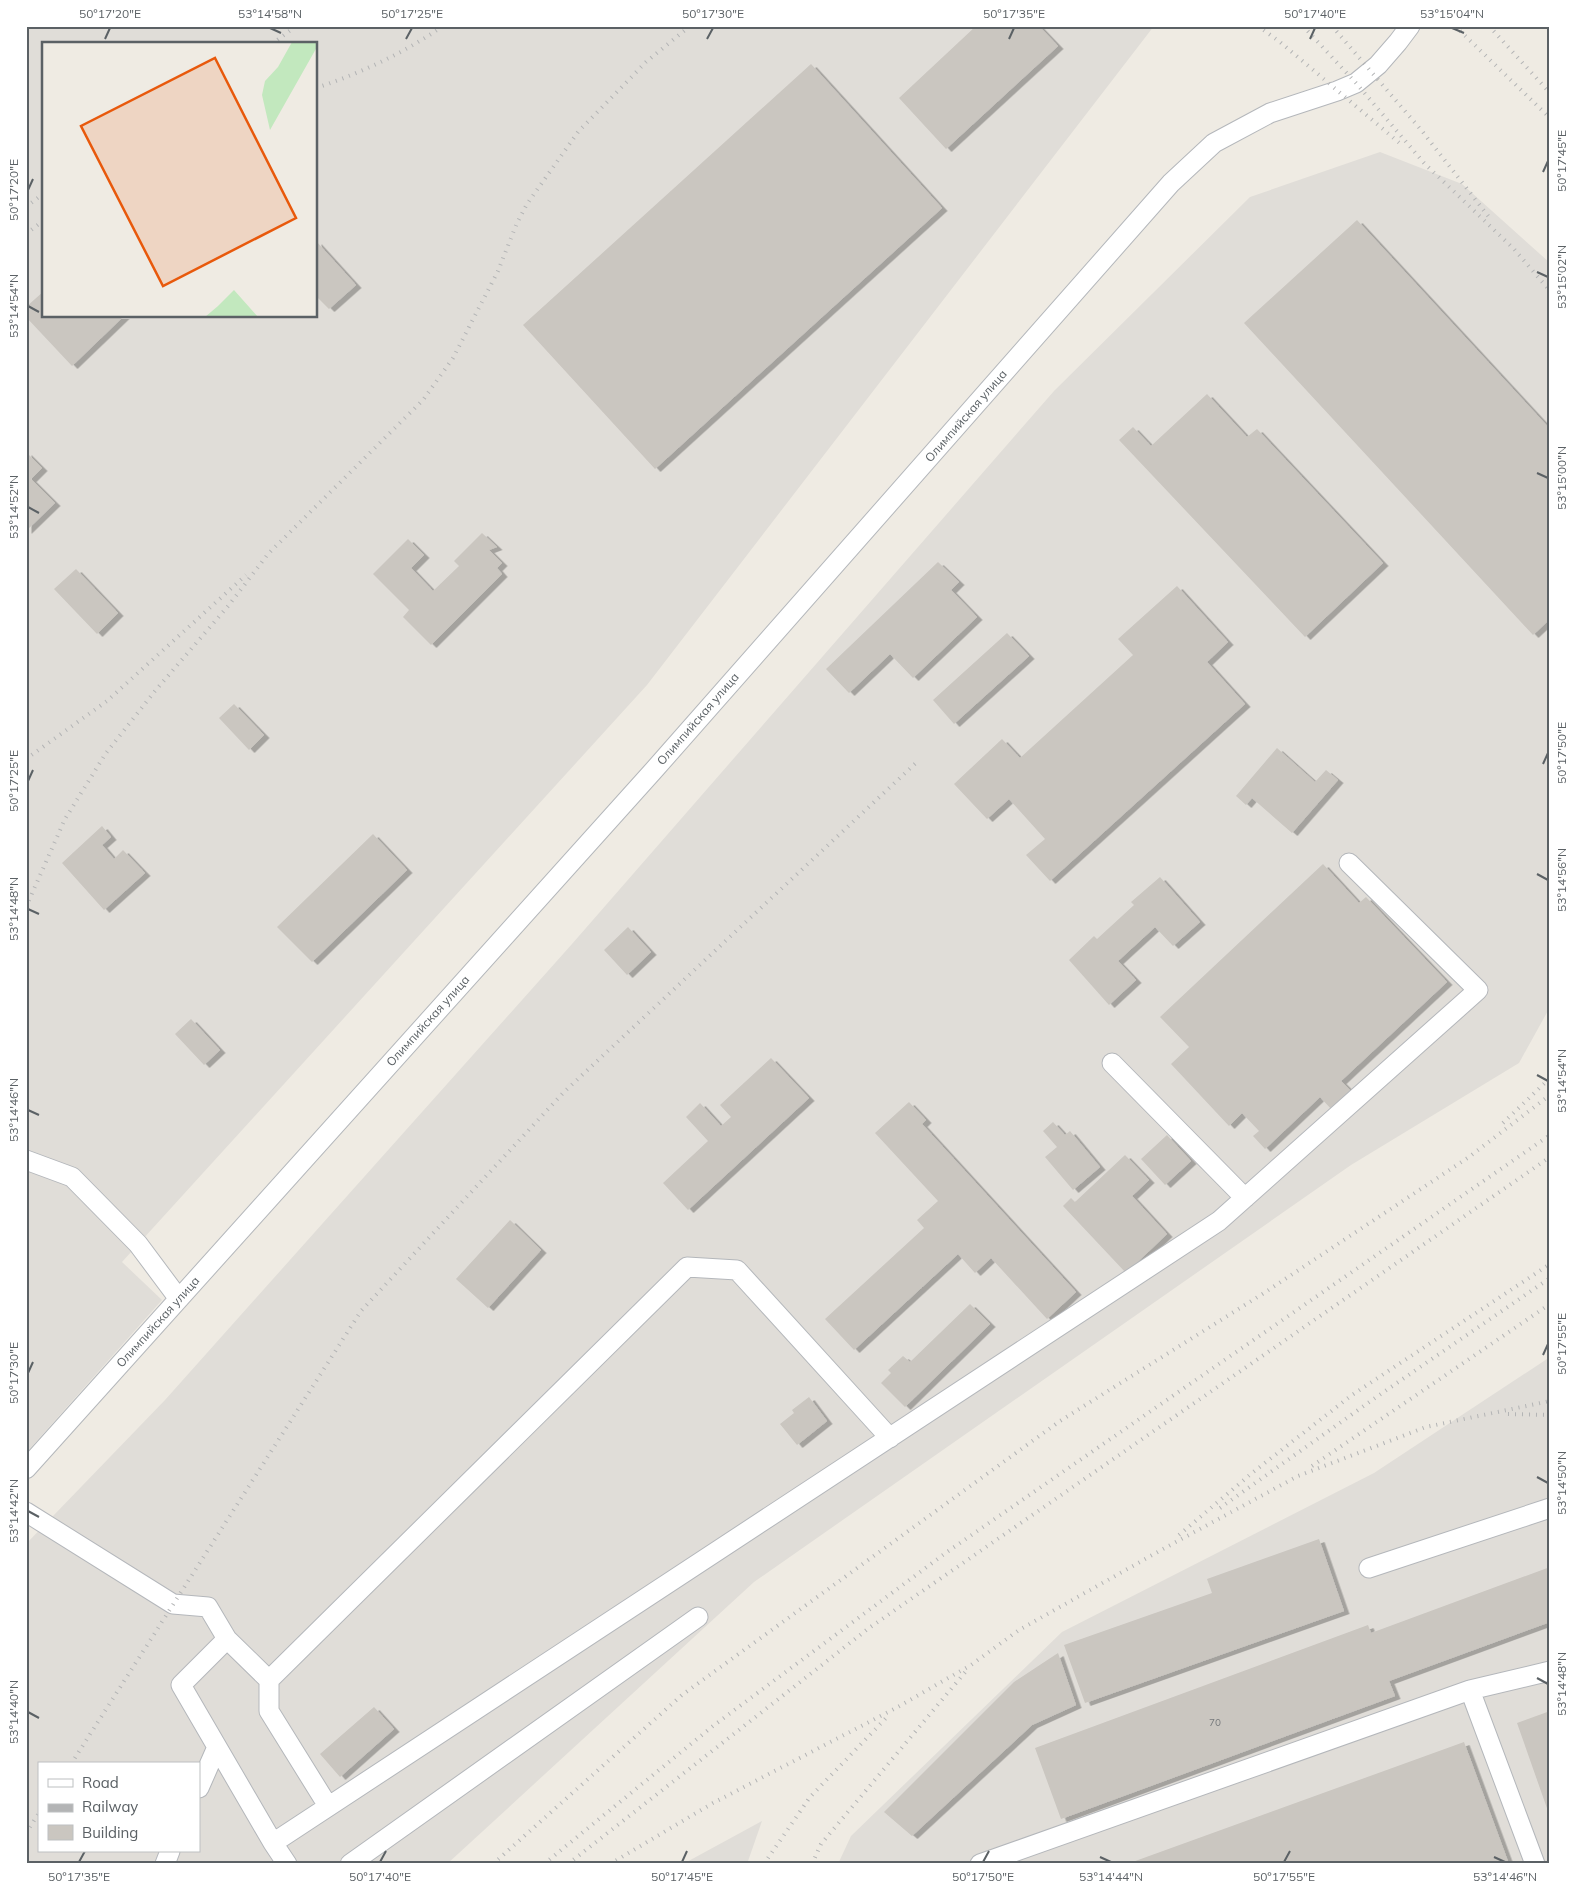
<svg xmlns="http://www.w3.org/2000/svg" width="1576" height="1890" viewBox="0 0 1576 1890" font-family="Mulish,sans-serif">
<defs>
<filter id="shadow"><feDropShadow dx="5.5" dy="3" stdDeviation="0" flood-color="#0004"/></filter>
</defs>
<rect width="100%" height="100%" fill="#efebe3"/>
<!-- industrial -->
<path fill="#e0ddd8" fill-rule="evenodd" d="M 26,26 L 1154,26 L 647,685 L 122,1262 L 162,1300 L 26,1453 ZM 44,44 L 316,44 L 316,316 L 44,316 Z
M 1380,152 L 1462,184 L 1550,263 L 1550,1007 L 1519,1063 L 1351,1165 L 754,1582 L 447,1864 L 26,1864 L 26,1544 L 165,1400 L 572,944 L 1054,391 L 1250,197 ZM 39,1764 L 199,1764 L 199,1851 L 39,1851 Z
M 1550,1357 L 1550,1864 L 838,1864 L 851,1836 L 1062,1632 L 1374,1473 Z
M 762,1821 L 747,1864 L 683,1864 Z"/>
<!-- building -->
<path fill="#cac6c0" filter="url(#shadow)" d="M 976,26 L 1039,26 L 1058,46 L 946,149 L 899,98 Z
M 811,64 L 942,208 L 655,469 L 523,325 Z
M 1357,220 L 1550,429 L 1550,619 L 1533,635 L 1244,323 Z
M 316,241 L 356,285 L 329,309 L 316,296 Z
M 44,291 L 44,316 L 124,316 L 72,366 L 26,317 L 26,307 Z
M 1207,394 L 1247,437 L 1257,429 L 1383,563 L 1305,637 L 1119,440 L 1133,427 L 1151,446 Z
M 26,452 L 42,468 L 31,479 L 55,503 L 26,531 Z
M 482,533 L 497,547 L 489,550 L 502,563 L 497,568 L 502,574 L 431,645 L 403,617 L 409,610 L 373,574 L 408,539 L 424,555 L 411,568 L 433,591 L 459,566 L 454,561 Z
M 938,562 L 959,582 L 951,590 L 977,617 L 913,678 L 890,654 L 849,693 L 826,669 Z
M 76,569 L 118,613 L 97,634 L 54,589 Z
M 1177,586 L 1228,642 L 1207,662 L 1245,704 L 1050,881 L 1026,855 L 1045,839 L 1009,799 L 987,819 L 954,784 L 1002,739 L 1020,758 L 1133,655 L 1118,639 Z
M 1007,633 L 1029,656 L 954,724 L 933,700 Z
M 234,704 L 264,735 L 249,750 L 219,718 Z
M 1277,748 L 1315,782 L 1326,770 L 1338,780 L 1292,833 L 1252,798 L 1246,805 L 1236,796 Z
M 102,826 L 111,837 L 102,845 L 114,859 L 123,850 L 145,873 L 104,910 L 62,863 Z
M 373,834 L 407,870 L 312,962 L 277,927 Z
M 1323,864 L 1359,903 L 1366,897 L 1447,982 L 1341,1081 L 1352,1092 L 1332,1110 L 1320,1097 L 1265,1149 L 1253,1136 L 1259,1131 L 1242,1113 L 1229,1126 L 1171,1064 L 1189,1047 L 1160,1017 Z
M 1160,877 L 1200,922 L 1173,946 L 1155,927 L 1118,961 L 1136,980 L 1109,1005 L 1069,960 L 1094,936 L 1097,939 L 1134,905 L 1131,902 Z
M 628,927 L 651,952 L 627,975 L 604,950 Z
M 191,1019 L 220,1050 L 204,1065 L 175,1034 Z
M 771,1058 L 809,1098 L 688,1210 L 663,1183 L 708,1141 L 686,1117 L 700,1103 L 721,1126 L 731,1117 L 720,1105 Z
M 909,1102 L 926,1120 L 922,1124 L 1076,1292 L 1047,1319 L 991,1258 L 975,1273 L 958,1254 L 854,1350 L 825,1319 L 924,1228 L 917,1220 L 938,1201 L 875,1133 Z
M 1053,1122 L 1065,1135 L 1070,1131 L 1100,1167 L 1073,1190 L 1045,1157 L 1057,1147 L 1043,1131 Z
M 1167,1135 L 1191,1161 L 1165,1185 L 1141,1159 Z
M 1125,1155 L 1149,1180 L 1132,1196 L 1167,1234 L 1126,1273 L 1063,1206 L 1071,1198 L 1075,1202 Z
M 510,1220 L 541,1250 L 488,1308 L 456,1279 Z
M 970,1304 L 990,1324 L 905,1407 L 881,1383 L 891,1373 L 888,1370 L 903,1356 L 910,1362 Z
M 809,1397 L 827,1421 L 797,1445 L 780,1424 L 794,1413 L 792,1410 Z
M 1319,1539 L 1344,1611 L 1085,1703 L 1064,1645 L 1212,1593 L 1207,1579 Z
M 1550,1567 L 1550,1622 L 1389,1681 L 1395,1696 L 1061,1819 L 1035,1748 L 1368,1625 L 1371,1633 Z
M 1058,1653 L 1076,1705 L 1032,1725 L 912,1836 L 884,1812 L 1014,1682 Z
M 374,1707 L 394,1729 L 340,1777 L 320,1754 Z
M 1550,1711 L 1550,1814 L 1549,1814 L 1517,1723 Z
M 1464,1742 L 1509,1864 L 1127,1864 Z"/>
<g fill="none" stroke-linecap="round" stroke-linejoin="round">
<defs>
<path id="minor" d="M 1112,1063 L 1245,1198
M 26,1160 L 72,1177 L 138,1244 L 179,1299
M 26,1469 L 654,770 L 1171,183 L 1214,143 L 1270,113 L 1337,91 L 1356,83 L 1378,65 L 1398,42 L 1410,26
M 26,1512 L 173,1604 L 208,1607 L 227,1639 L 181,1685 L 273,1843 L 1219,1221 L 1478,990 L 1349,863
M 1369,1568 L 1550,1508
M 227,1639 L 269,1680 L 687,1267 L 737,1270 L 890,1438
M 269,1680 L 269,1711 L 328,1806
M 1470,1690 L 1535,1864
M 199,1788 L 217,1747
M 273,1843 L 287,1864
M 165,1864 L 170,1851
M 350,1864 L 698,1617
M 980,1864 L 1470,1690 L 1550,1671"/>
</defs>
<!-- minor casing -->
<use href="#minor" stroke="#b4b7bb" stroke-width="21"/>
<!-- minor -->
<use href="#minor" stroke="#fff" stroke-width="19"/>
<!-- rail -->
<path stroke="#b3b4b5" stroke-width="4" stroke-dasharray="1 6" stroke-linecap="butt" d="M 1258,26 L 1280,42 L 1403,146
M 1303,26 L 1356,83 L 1424,163 L 1514,249 L 1550,291
M 1332,26 L 1422,131 L 1489,217
M 1455,26 L 1550,118
M 1489,26 L 1550,93
M 272,44 L 296,26
M 316,88 C 361,73 404,53 443,26
M 26,207 L 44,193
M 26,234 L 44,220
M 26,759 L 107,701 L 246,575
M 26,907 L 65,819 L 106,753 L 155,691 L 229,605 L 268,554 L 423,400 L 453,358 L 498,271 L 517,223 L 527,204 L 578,132 L 646,62 L 690,26
M 1503,1123 L 1550,1078
M 1508,1414 L 1550,1415
M 1312,1466 L 1550,1304
M 1220,1508 L 1375,1398 L 1550,1278
M 1179,1535 L 1252,1473 L 1352,1395 L 1550,1264
M 71,1764 L 361,1311 L 564,1092 L 918,761
M 26,1833 L 39,1813
M 493,1864 L 682,1695 L 1060,1421 L 1264,1293 L 1469,1157 L 1550,1095
M 544,1864 L 713,1726 L 947,1552 L 1550,1135
M 568,1864 L 869,1628 L 1550,1157
M 610,1864 L 713,1803 L 896,1708 L 971,1665 L 1019,1630 L 1163,1549 L 1298,1476 L 1426,1427 L 1550,1401
M 764,1864 L 810,1797 L 889,1715
M 812,1864 L 821,1844 L 967,1670"/>
</g>
<!-- ticks -->
<path fill="none" stroke="#5b6165" stroke-width="2" d="M 270,28 L 281,33M 1452,28 L 1464,33M 105,39 L 110,28M 406,39 L 412,28M 707,39 L 713,28M 1009,39 L 1014,28M 1310,39 L 1315,28M 1543,172 L 1548,161M 28,190 L 33,179M 1537,272 L 1548,277M 28,306 L 39,312M 1537,473 L 1548,478M 28,507 L 39,513M 1543,764 L 1548,753M 28,781 L 33,770M 1537,874 L 1548,880M 28,909 L 39,914M 1537,1075 L 1548,1081M 28,1110 L 39,1115M 1543,1355 L 1548,1344M 28,1373 L 33,1362M 1537,1477 L 1548,1483M 28,1511 L 39,1517M 1537,1678 L 1548,1684M 28,1712 L 39,1718M 1100,1857 L 1111,1862M 1494,1857 L 1505,1862M 79,1862 L 85,1851M 380,1862 L 386,1851M 682,1862 L 687,1851M 983,1862 L 989,1851M 1284,1862 L 1290,1851"/>
<g text-anchor="middle" stroke-width="4.5" stroke-linejoin="round" paint-order="stroke">
<!-- number labels -->
<g font-size="10" fill="#777a7c">
<text x="1215" y="1726">70</text>
</g>
<!-- street labels -->
<g font-size="12" fill="#5b6165" stroke="#fff">
<text transform="translate(966 416) rotate(-49)" y="4">Олимпийская улица</text>
<text transform="translate(698 719) rotate(-49)" y="4">Олимпийская улица</text>
<text transform="translate(428 1021) rotate(-48)" y="4">Олимпийская улица</text>
<text transform="translate(158 1322) rotate(-48)" y="4">Олимпийская улица</text>
</g>
</g>
<!-- overview -->
<g transform="translate(42 42)">
<rect width="275" height="275" fill="#efebe3"/>
<path d="M 250,0 L 275,0 L 275,5 L 228,88 L 220,53 L 223,39 L 236,25 ZM 192,248 L 216,275 L 163,275 L 176,264 Z" fill="#c2e8be"/>
<path fill="#e8590c" fill-opacity="0.15" stroke="#e8590c" stroke-width="2.5" d="M 173,16 L 254,176 L 121,244 L 39,84 Z"/>
<rect width="275" height="275" fill="none" stroke="#5b6165" stroke-width="2.5"/>
</g>
<!-- border -->
<rect width="1576" height="1890" fill="none" stroke="#ffffff" stroke-width="55"/>
<!-- legend -->
<rect x="38" y="1762" width="162" height="90" fill="#ffffff" stroke="#bdc0c1"/>
<rect x="48" y="1779" width="25" height="8" fill="#ffffff" stroke="#bdc0c1"/>
<text x="82" y="1788" font-size="15" fill="#5b6165">Road</text>
<rect x="48" y="1804" width="25" height="8" fill="#b3b4b5" stroke="#bdc0c1"/>
<text x="82" y="1812" font-size="15" fill="#5b6165">Railway</text>
<rect x="48" y="1825" width="25" height="15" fill="#cac6c0" stroke="#bdc0c1"/>
<text x="82" y="1838" font-size="15" fill="#5b6165">Building</text>
<rect x="28" y="28" width="1520" height="1834" fill="none" stroke="#5b6165" stroke-width="2"/>
<g font-size="12" text-anchor="middle" fill="#5b6165">
<text x="110" y="18">50°17'20"E</text>
<text x="270" y="18">53°14'58"N</text>
<text x="412" y="18">50°17'25"E</text>
<text x="713" y="18">50°17'30"E</text>
<text x="1014" y="18">50°17'35"E</text>
<text x="1315" y="18">50°17'40"E</text>
<text x="1452" y="18">53°15'04"N</text>
<text transform="translate(1562 161) rotate(-90)" y="4">50°17'45"E</text>
<text transform="translate(14 190) rotate(-90)" y="4">50°17'20"E</text>
<text transform="translate(1562 277) rotate(-90)" y="4">53°15'02"N</text>
<text transform="translate(14 306) rotate(-90)" y="4">53°14'54"N</text>
<text transform="translate(1562 478) rotate(-90)" y="4">53°15'00"N</text>
<text transform="translate(14 507) rotate(-90)" y="4">53°14'52"N</text>
<text transform="translate(1562 753) rotate(-90)" y="4">50°17'50"E</text>
<text transform="translate(14 781) rotate(-90)" y="4">50°17'25"E</text>
<text transform="translate(1562 880) rotate(-90)" y="4">53°14'56"N</text>
<text transform="translate(14 909) rotate(-90)" y="4">53°14'48"N</text>
<text transform="translate(1562 1081) rotate(-90)" y="4">53°14'54"N</text>
<text transform="translate(14 1110) rotate(-90)" y="4">53°14'46"N</text>
<text transform="translate(1562 1344) rotate(-90)" y="4">50°17'55"E</text>
<text transform="translate(14 1373) rotate(-90)" y="4">50°17'30"E</text>
<text transform="translate(1562 1483) rotate(-90)" y="4">53°14'50"N</text>
<text transform="translate(14 1511) rotate(-90)" y="4">53°14'42"N</text>
<text transform="translate(1562 1684) rotate(-90)" y="4">53°14'48"N</text>
<text transform="translate(14 1712) rotate(-90)" y="4">53°14'40"N</text>
<text x="79" y="1881">50°17'35"E</text>
<text x="380" y="1881">50°17'40"E</text>
<text x="682" y="1881">50°17'45"E</text>
<text x="983" y="1881">50°17'50"E</text>
<text x="1111" y="1881">53°14'44"N</text>
<text x="1284" y="1881">50°17'55"E</text>
<text x="1505" y="1881">53°14'46"N</text>
</g>
</svg>
